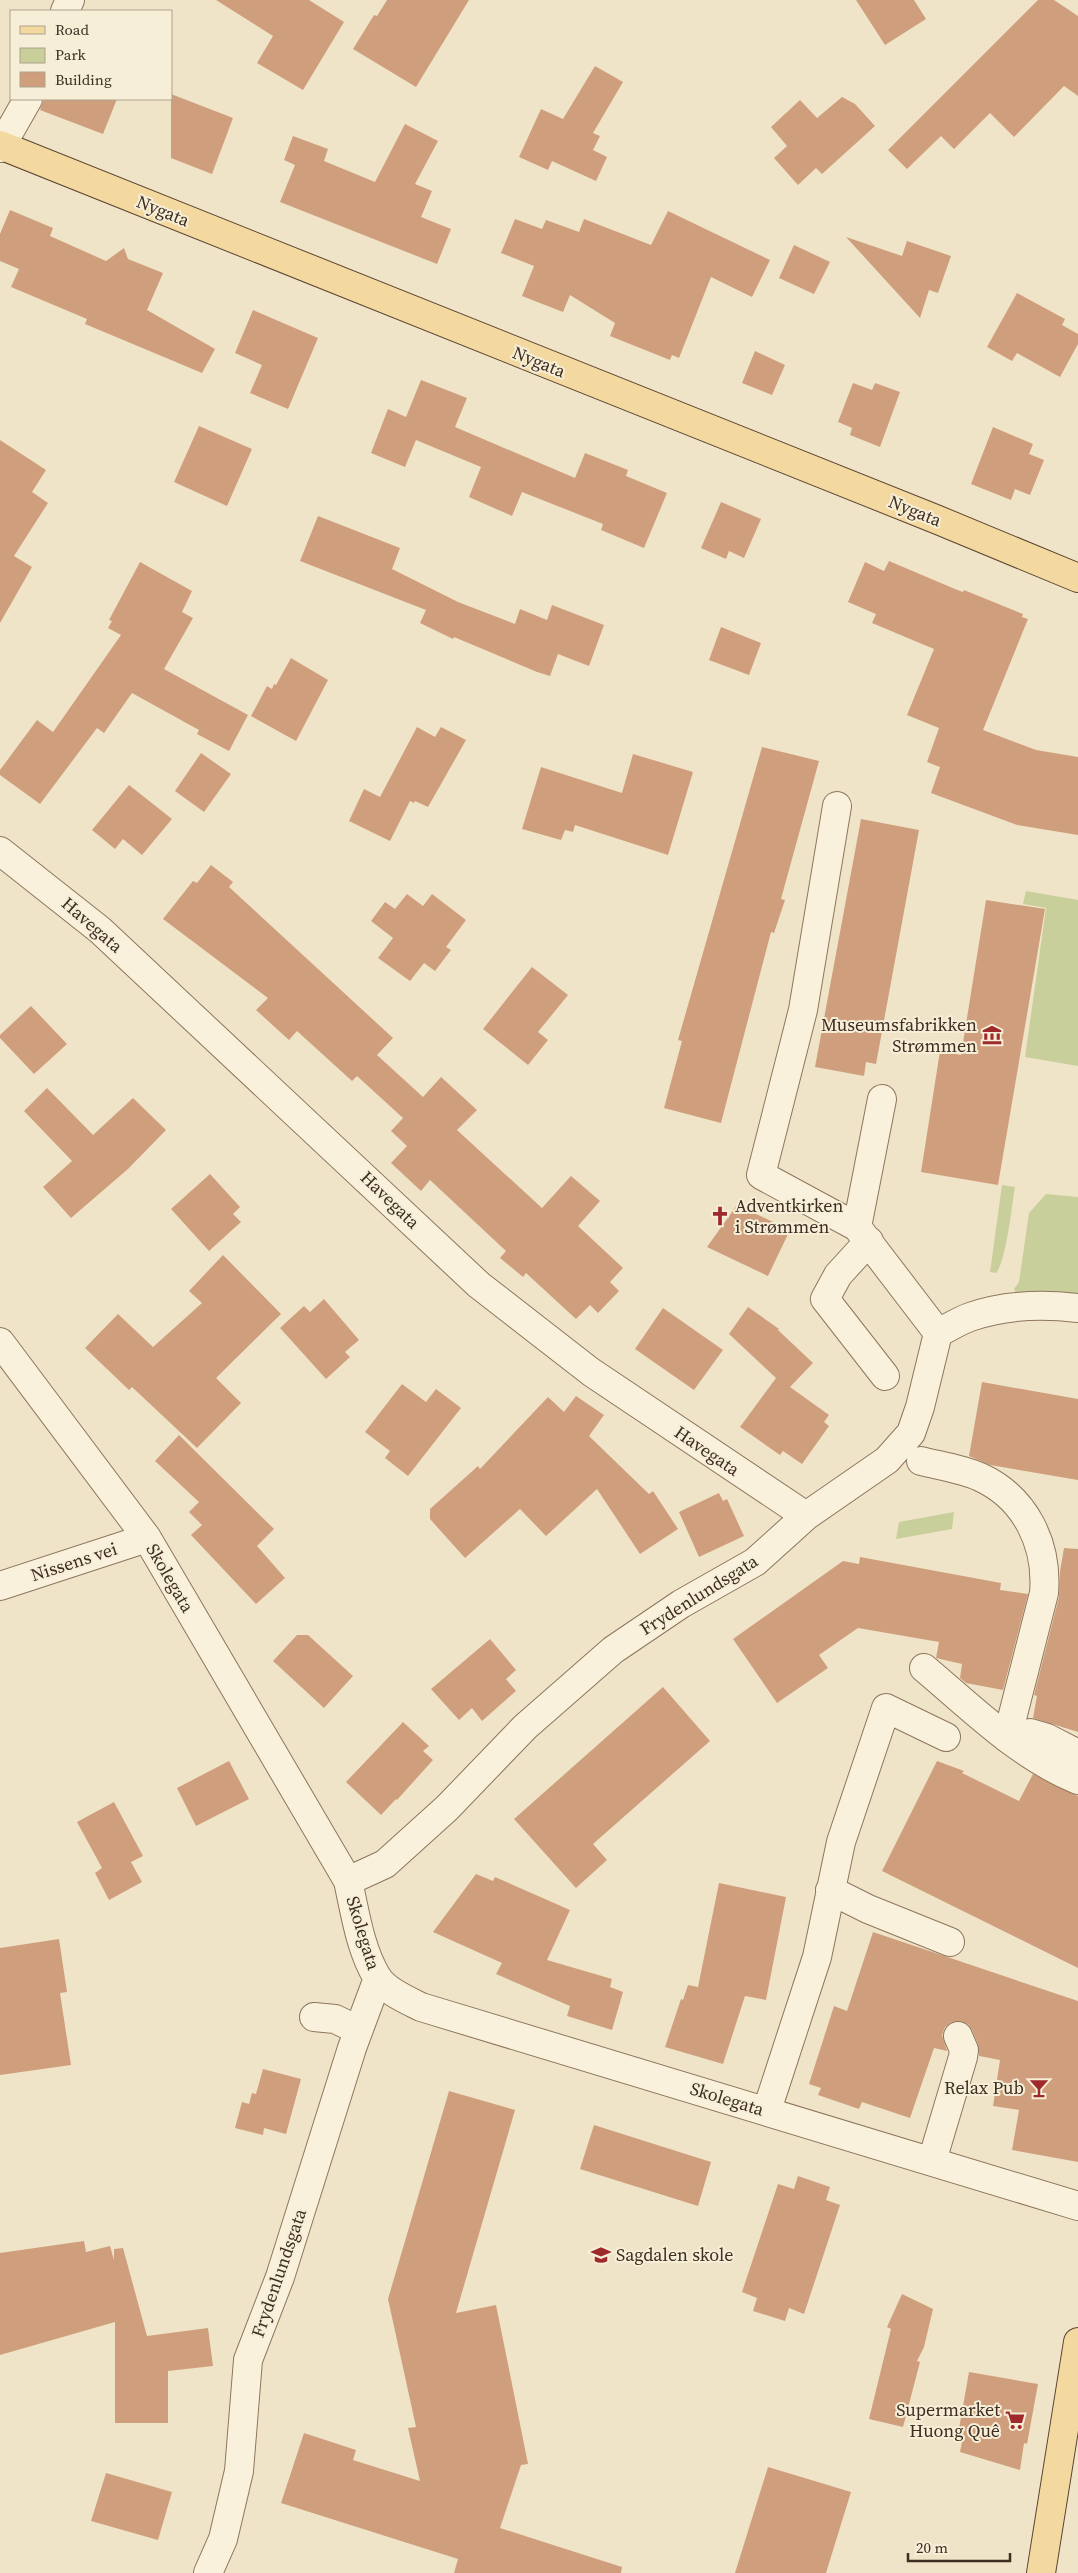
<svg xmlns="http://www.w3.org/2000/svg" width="1078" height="2573" viewBox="0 0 1078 2573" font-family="'Source Serif 4',serif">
<rect width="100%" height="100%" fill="#f0e4c8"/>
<!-- green -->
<path fill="#c9cf9b" d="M 1026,891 L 1078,900 L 1078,1066 L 1025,1057 L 1046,908 L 1023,904 Z
M 1002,1185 L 1015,1187 C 1012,1204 1006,1263 996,1273 L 990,1272 Z
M 1046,1194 L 1078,1197 L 1078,1293 L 1017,1295 L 1014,1289 L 1019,1282 L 1029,1213 Z
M 954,1512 L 952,1529 L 896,1539 L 899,1522 Z"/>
<!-- building -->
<path fill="#cf9f7d" d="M 216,0 L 309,0 L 344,22 L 303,90 L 257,63 L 273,36 Z
M 387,0 L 469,0 L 416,87 L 353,49 L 374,15 L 377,16 Z
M 856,0 L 914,0 L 926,19 L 885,45 Z
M 1038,0 L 1054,0 L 1078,16 L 1078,96 L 1064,86 L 1014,137 L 990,113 L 954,149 L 941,136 L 907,169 L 888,150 Z
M 595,66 L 623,82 L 593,133 L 600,136 L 593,150 L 607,157 L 596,181 L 552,161 L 548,170 L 519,157 L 541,109 L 563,119 Z
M 171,94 L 233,118 L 212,174 L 171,158 Z
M 842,97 L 855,104 L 875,126 L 822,174 L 816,168 L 798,185 L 774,158 L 787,146 L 771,127 L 800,100 L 817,118 Z
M 44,99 L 117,99 L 103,134 L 40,110 Z
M 405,124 L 438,141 L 415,184 L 432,191 L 421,217 L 451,229 L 437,264 L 280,202 L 295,165 L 284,160 L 293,136 L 328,149 L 324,161 L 375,182 Z
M 10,210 L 53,228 L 50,236 L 106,261 L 124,248 L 128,259 L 163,273 L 147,310 L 215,349 L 202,373 L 85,324 L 87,319 L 11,287 L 19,269 L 0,261 L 0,234 Z
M 668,211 L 770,260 L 752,297 L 711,277 L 679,358 L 672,355 L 670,360 L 610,336 L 615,323 L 570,295 L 563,312 L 522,296 L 534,266 L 501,253 L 515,219 L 542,229 L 546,220 L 579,232 L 584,219 L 651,245 Z
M 846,237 L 902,256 L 907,241 L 951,256 L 938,293 L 929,290 L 920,318 Z
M 794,245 L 830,262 L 814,294 L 779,278 Z
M 1017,293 L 1065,319 L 1062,325 L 1078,334 L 1078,344 L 1060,377 L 1017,353 L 1012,361 L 987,347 Z
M 253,310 L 318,338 L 288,409 L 250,393 L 262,365 L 235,353 Z
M 755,351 L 785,365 L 772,395 L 742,383 Z
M 421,380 L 467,398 L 455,427 L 575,478 L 585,453 L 628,470 L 626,476 L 667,493 L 644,548 L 601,530 L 603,524 L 522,492 L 512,516 L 469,497 L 481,467 L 416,440 L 405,467 L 371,453 L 388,409 L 406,417 Z
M 853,383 L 872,390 L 875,383 L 900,392 L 880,447 L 850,435 L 852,428 L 838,422 Z
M 199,426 L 252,449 L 227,506 L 174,482 Z
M 993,427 L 1033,444 L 1029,454 L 1044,460 L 1030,495 L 1015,489 L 1011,500 L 971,484 Z
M 0,440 L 46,470 L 32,492 L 48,503 L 14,556 L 32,567 L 0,623 Z
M 721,502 L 761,519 L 744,558 L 729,551 L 726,559 L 701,548 Z
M 318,516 L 400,548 L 392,569 L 458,602 L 515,624 L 520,609 L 547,620 L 552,605 L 604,625 L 589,666 L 558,654 L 550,676 L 537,672 L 454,637 L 453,639 L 420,623 L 426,610 L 300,561 Z
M 889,561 L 955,589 L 963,592 L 964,590 L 1023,614 L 1022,617 L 1028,619 L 983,730 L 1036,750 L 1078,757 L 1078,835 L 1017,825 L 931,793 L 940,767 L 927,762 L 939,728 L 907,715 L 934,649 L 872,623 L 876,614 L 848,602 L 865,562 L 884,571 Z
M 140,562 L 192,591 L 182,612 L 193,618 L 164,669 L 248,715 L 229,751 L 197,734 L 199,730 L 132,693 L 104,733 L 97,728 L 40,804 L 0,775 L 0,770 L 37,720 L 53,732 L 121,635 L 108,628 L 112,621 L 109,620 Z
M 721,627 L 761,643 L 749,675 L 709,660 Z
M 291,658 L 328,680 L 296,741 L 251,716 L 267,686 L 272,689 L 274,684 L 276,685 Z
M 417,727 L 435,737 L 441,727 L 466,740 L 428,807 L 415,801 L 414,803 L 410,801 L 390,841 L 349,821 L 364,789 L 380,797 Z
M 762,747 L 819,761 L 781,899 L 785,900 L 774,933 L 771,932 L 721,1123 L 664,1108 L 682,1041 L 678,1040 Z
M 201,753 L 231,774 L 204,812 L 175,791 Z
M 633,754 L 693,772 L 668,855 L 575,825 L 573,832 L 565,830 L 561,840 L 522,829 L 541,767 L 622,793 Z
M 129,785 L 172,819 L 142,855 L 123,839 L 115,849 L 92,830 Z
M 861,819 L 919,830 L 876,1064 L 866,1062 L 864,1076 L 815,1067 Z
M 211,865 L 233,882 L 229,887 L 393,1038 L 377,1055 L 423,1097 L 441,1077 L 477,1110 L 457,1130 L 542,1208 L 571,1176 L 600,1201 L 578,1226 L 623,1268 L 610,1282 L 619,1291 L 598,1313 L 590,1305 L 576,1319 L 526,1273 L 523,1277 L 500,1258 L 506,1251 L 430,1180 L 421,1191 L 391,1163 L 407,1146 L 391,1131 L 403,1118 L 357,1076 L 352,1081 L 297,1031 L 289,1040 L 256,1010 L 268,998 L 163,919 L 193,881 L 197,883 Z
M 407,894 L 423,906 L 432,894 L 466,920 L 446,947 L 451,950 L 435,971 L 424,963 L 410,981 L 378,958 L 393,938 L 371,921 L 385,902 L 395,909 Z
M 986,900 L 1045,909 L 998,1185 L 921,1172 L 940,1051 L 961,1055 Z
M 532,967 L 568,995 L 538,1032 L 548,1040 L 528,1065 L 483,1029 Z
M 31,1006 L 67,1044 L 34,1074 L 0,1038 L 0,1035 Z
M 47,1088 L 93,1135 L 133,1098 L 166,1130 L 128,1169 L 71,1218 L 43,1187 L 72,1161 L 24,1111 Z
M 210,1174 L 240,1207 L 233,1214 L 241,1222 L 209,1251 L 171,1209 Z
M 737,1205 L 790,1230 L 768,1276 L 707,1247 Z
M 223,1255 L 281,1314 L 216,1378 L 241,1403 L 197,1448 L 132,1387 L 129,1390 L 85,1348 L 118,1314 L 153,1347 L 202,1303 L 189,1291 Z
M 324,1299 L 359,1340 L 345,1352 L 350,1357 L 326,1379 L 280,1328 L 304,1306 L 310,1312 Z
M 748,1307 L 779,1329 L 778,1330 L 813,1363 L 790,1387 L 829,1415 L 824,1422 L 829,1426 L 802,1464 L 783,1451 L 780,1455 L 740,1427 L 776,1378 L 729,1334 Z
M 663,1308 L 723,1350 L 694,1390 L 635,1349 Z
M 982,1382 L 1078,1399 L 1078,1480 L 990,1465 L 969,1456 Z
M 402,1384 L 426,1402 L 436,1389 L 461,1408 L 408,1476 L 385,1458 L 390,1451 L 365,1432 Z
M 576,1396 L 604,1415 L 589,1436 L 649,1494 L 653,1491 L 678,1529 L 640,1554 L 597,1489 L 546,1536 L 520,1509 L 465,1558 L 430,1519 L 430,1509 L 478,1466 L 480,1469 L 548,1397 L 564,1412 Z
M 179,1435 L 274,1529 L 257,1546 L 285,1578 L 256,1604 L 191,1535 L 202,1525 L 189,1512 L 199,1502 L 155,1461 Z
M 719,1493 L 723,1501 L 727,1499 L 744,1536 L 699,1557 L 679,1512 Z
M 1064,1548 L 1078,1549 L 1078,1732 L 1033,1718 L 1037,1696 L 1034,1695 L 1059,1597 L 1060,1571 Z
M 860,1557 L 1001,1583 L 1000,1590 L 1028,1594 L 1003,1690 L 966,1683 L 960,1678 L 962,1664 L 936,1658 L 939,1642 L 858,1628 L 819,1655 L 828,1668 L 777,1703 L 733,1639 L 843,1561 L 859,1564 Z
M 297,1635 L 308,1635 L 353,1676 L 324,1708 L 273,1661 Z
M 490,1639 L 516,1670 L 506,1679 L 516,1691 L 482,1721 L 472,1708 L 459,1720 L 431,1689 Z
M 663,1687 L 710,1741 L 593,1844 L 607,1860 L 576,1888 L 514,1819 Z
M 403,1722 L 429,1746 L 423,1751 L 433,1760 L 397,1800 L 396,1799 L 381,1815 L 346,1782 Z
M 229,1761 L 249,1799 L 196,1826 L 177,1788 Z
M 937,1761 L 964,1771 L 962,1773 L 1019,1801 L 1033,1774 L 1078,1796 L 1078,1968 L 882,1871 Z
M 114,1802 L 143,1856 L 131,1862 L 142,1882 L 109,1900 L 95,1873 L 102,1868 L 77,1822 Z
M 476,1874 L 493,1881 L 495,1877 L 570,1910 L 547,1960 L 612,1979 L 610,1987 L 623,1992 L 612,2030 L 567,2016 L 570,2006 L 496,1974 L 502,1963 L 433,1932 Z
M 719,1883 L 786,1897 L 766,2000 L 745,1996 L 723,2064 L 665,2047 L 681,1999 L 683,2000 L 688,1985 L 698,1987 Z
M 873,1932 L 1078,2001 L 1078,2162 L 1012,2150 L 1019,2110 L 993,2106 L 1000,2060 L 979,2056 L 978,2044 L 972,2030 L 968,2024 L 960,2021 L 952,2022 L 945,2027 L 942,2035 L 947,2051 L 934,2048 L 910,2118 L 862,2102 L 859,2109 L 818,2095 L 821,2088 L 809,2084 L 834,2006 L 847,2011 Z
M 59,1939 L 67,1992 L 60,1993 L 71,2065 L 0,2075 L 0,1948 Z
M 263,2069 L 301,2079 L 286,2134 L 264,2128 L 263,2135 L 235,2128 L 242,2102 L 249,2104 L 252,2093 L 256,2094 Z
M 449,2091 L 515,2110 L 456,2313 L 496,2305 L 511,2379 L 528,2464 L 521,2465 L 500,2528 L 622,2567 L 621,2573 L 454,2573 L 458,2559 L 281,2503 L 304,2433 L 356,2450 L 353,2460 L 420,2481 L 408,2428 L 416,2427 L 388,2299 Z
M 594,2125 L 711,2162 L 698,2206 L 580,2169 Z
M 798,2176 L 830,2187 L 826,2200 L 840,2205 L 804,2314 L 789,2308 L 785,2321 L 753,2311 L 757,2298 L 742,2292 L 778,2184 L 794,2189 Z
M 84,2241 L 86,2252 L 110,2246 L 114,2260 L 114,2249 L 123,2248 L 147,2336 L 208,2328 L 213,2366 L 168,2371 L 168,2423 L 115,2423 L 115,2322 L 0,2355 L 0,2253 Z
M 902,2294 L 933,2309 L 924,2347 L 917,2361 L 920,2362 L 903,2427 L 869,2419 L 891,2329 L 887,2327 Z
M 969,2372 L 1038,2384 L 1027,2444 L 1024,2443 L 1020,2470 L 960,2452 L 962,2442 L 957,2440 Z
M 768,2467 L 851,2492 L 826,2573 L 735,2573 Z
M 106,2473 L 172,2492 L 158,2540 L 91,2521 Z"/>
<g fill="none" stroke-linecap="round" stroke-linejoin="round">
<defs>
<path id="minor" d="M 65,11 L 70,0
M 0,148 L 28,99
M 837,806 L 803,1010 L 761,1175 L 857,1227 L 938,1333
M 0,851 L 100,930 L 479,1285 L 591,1372 L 806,1516
M 857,1227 L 882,1099
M 869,1241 L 838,1275 L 825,1299 L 885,1376
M 0,1342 L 147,1538 L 348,1881 C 355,1912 360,1949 377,1977 C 386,1991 407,2000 421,2007 L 1078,2206
M 921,1461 C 941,1466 962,1469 980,1477 C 1026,1498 1048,1545 1044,1593 L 1007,1738
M 0,1586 L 147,1538
M 924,1668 C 973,1709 1019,1756 1078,1780
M 1030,1733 L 1047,1738 L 1078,1754
M 348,1881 L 385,1864 L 447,1808 L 525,1727 L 613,1650 L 681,1604 L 755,1562 L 806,1516 L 887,1460 L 911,1433 L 920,1407 L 938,1333 C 948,1328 959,1321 970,1317 C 1004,1305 1043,1304 1078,1308
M 830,1890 L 868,1909 L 950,1942
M 314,2017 L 335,2019 L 358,2030
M 767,2110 L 817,1957 L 841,1842 L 886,1708 L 946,1737
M 932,2161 L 963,2057 L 964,2050 L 958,2036
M 208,2573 L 223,2539 L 239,2471 L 248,2360 L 280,2277 L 352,2048 L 378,1978"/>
<path id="major" d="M 0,145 L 938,520 L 1078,578
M 1041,2573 L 1078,2342"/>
</defs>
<!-- minor casing -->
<use href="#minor" stroke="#8d765c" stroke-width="30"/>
<!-- major casing -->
<use href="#major" stroke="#5b4430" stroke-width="30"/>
<!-- minor -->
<use href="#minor" stroke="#faf1dc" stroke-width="28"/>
<!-- major -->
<use href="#major" stroke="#f3d9a0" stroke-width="28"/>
</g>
<!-- icons -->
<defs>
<symbol id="museum-bare" viewBox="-9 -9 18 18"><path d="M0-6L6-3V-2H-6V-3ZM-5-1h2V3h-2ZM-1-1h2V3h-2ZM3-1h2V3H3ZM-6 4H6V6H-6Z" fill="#9e2a2b" stroke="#f7eed8" stroke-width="2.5" paint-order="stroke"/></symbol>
<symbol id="church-bare" viewBox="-9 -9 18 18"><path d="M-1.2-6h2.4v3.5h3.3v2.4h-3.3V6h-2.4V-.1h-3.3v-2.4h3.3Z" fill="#9e2a2b" stroke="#f7eed8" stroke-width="2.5" paint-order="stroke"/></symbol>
<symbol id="bar-bare" viewBox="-9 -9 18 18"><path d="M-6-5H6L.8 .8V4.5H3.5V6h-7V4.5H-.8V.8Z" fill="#9e2a2b" stroke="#f7eed8" stroke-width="2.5" paint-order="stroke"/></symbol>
<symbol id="school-bare" viewBox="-9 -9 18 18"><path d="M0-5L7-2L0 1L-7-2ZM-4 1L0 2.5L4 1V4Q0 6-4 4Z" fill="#9e2a2b" stroke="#f7eed8" stroke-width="2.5" paint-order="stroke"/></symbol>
<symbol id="supermarket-bare" viewBox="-9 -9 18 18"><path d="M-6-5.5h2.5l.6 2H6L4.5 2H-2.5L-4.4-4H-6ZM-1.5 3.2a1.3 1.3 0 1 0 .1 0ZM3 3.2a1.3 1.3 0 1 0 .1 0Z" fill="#9e2a2b" stroke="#f7eed8" stroke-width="2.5" paint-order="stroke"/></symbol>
</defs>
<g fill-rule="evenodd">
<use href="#museum-bare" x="978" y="1021" width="28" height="28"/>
<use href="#church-bare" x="706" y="1202" width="28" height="28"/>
<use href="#bar-bare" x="1025" y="2074" width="28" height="28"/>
<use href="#school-bare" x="587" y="2241" width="28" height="28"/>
<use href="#supermarket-bare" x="1001" y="2406" width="28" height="28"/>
</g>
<g text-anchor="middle" stroke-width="4" stroke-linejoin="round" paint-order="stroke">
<!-- street labels -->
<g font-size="18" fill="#3d2e20" stroke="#f7eed8">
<text transform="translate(163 211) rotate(22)" y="6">Nygata</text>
<text transform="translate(539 362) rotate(22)" y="6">Nygata</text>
<text transform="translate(915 511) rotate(22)" y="6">Nygata</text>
<text transform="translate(92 925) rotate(41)" y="6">Havegata</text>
<text transform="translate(390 1200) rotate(44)" y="6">Havegata</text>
<text transform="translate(707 1451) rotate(34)" y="6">Havegata</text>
<text transform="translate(74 1562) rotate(-18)" y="6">Nissens vei</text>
<text transform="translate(170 1578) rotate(60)" y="6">Skolegata</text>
<text transform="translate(699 1595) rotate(-32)" y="6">Frydenlundsgata</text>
<text transform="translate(363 1933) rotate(73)" y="6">Skolegata</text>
<text transform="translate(727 2099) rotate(17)" y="6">Skolegata</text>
<text transform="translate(279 2273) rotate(-71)" y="6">Frydenlundsgata</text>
</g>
<!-- poi labels -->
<g font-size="18" fill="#3d2e20" stroke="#f7eed8" text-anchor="end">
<text x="977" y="1031">Museumsfabrikken<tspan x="977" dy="21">Strømmen</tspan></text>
<text x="735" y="1212" text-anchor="start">Adventkirken<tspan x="735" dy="21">i Strømmen</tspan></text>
<text x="1024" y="2094">Relax Pub</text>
<text x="616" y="2261" text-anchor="start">Sagdalen skole</text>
<text x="1000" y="2416">Supermarket<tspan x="1000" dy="21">Huong Quê</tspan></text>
</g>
</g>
<!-- legend -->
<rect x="10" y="10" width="162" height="90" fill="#f7eed8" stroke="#ada18e"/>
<rect x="20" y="26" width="25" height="8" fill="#f3d9a0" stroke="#ada18e"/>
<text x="55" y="35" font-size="15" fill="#3d2e20">Road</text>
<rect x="20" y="48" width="25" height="15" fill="#c9cf9b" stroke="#ada18e"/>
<text x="55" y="60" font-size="15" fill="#3d2e20">Park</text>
<rect x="20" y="72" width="25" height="15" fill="#cf9f7d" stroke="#ada18e"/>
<text x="55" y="85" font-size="15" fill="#3d2e20">Building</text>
<!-- scale -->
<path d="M908 2553v8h102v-8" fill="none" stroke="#3d2e20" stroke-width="2.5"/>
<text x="916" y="2553" font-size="15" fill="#3d2e20" stroke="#f7eed8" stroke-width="4" paint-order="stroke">20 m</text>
</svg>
